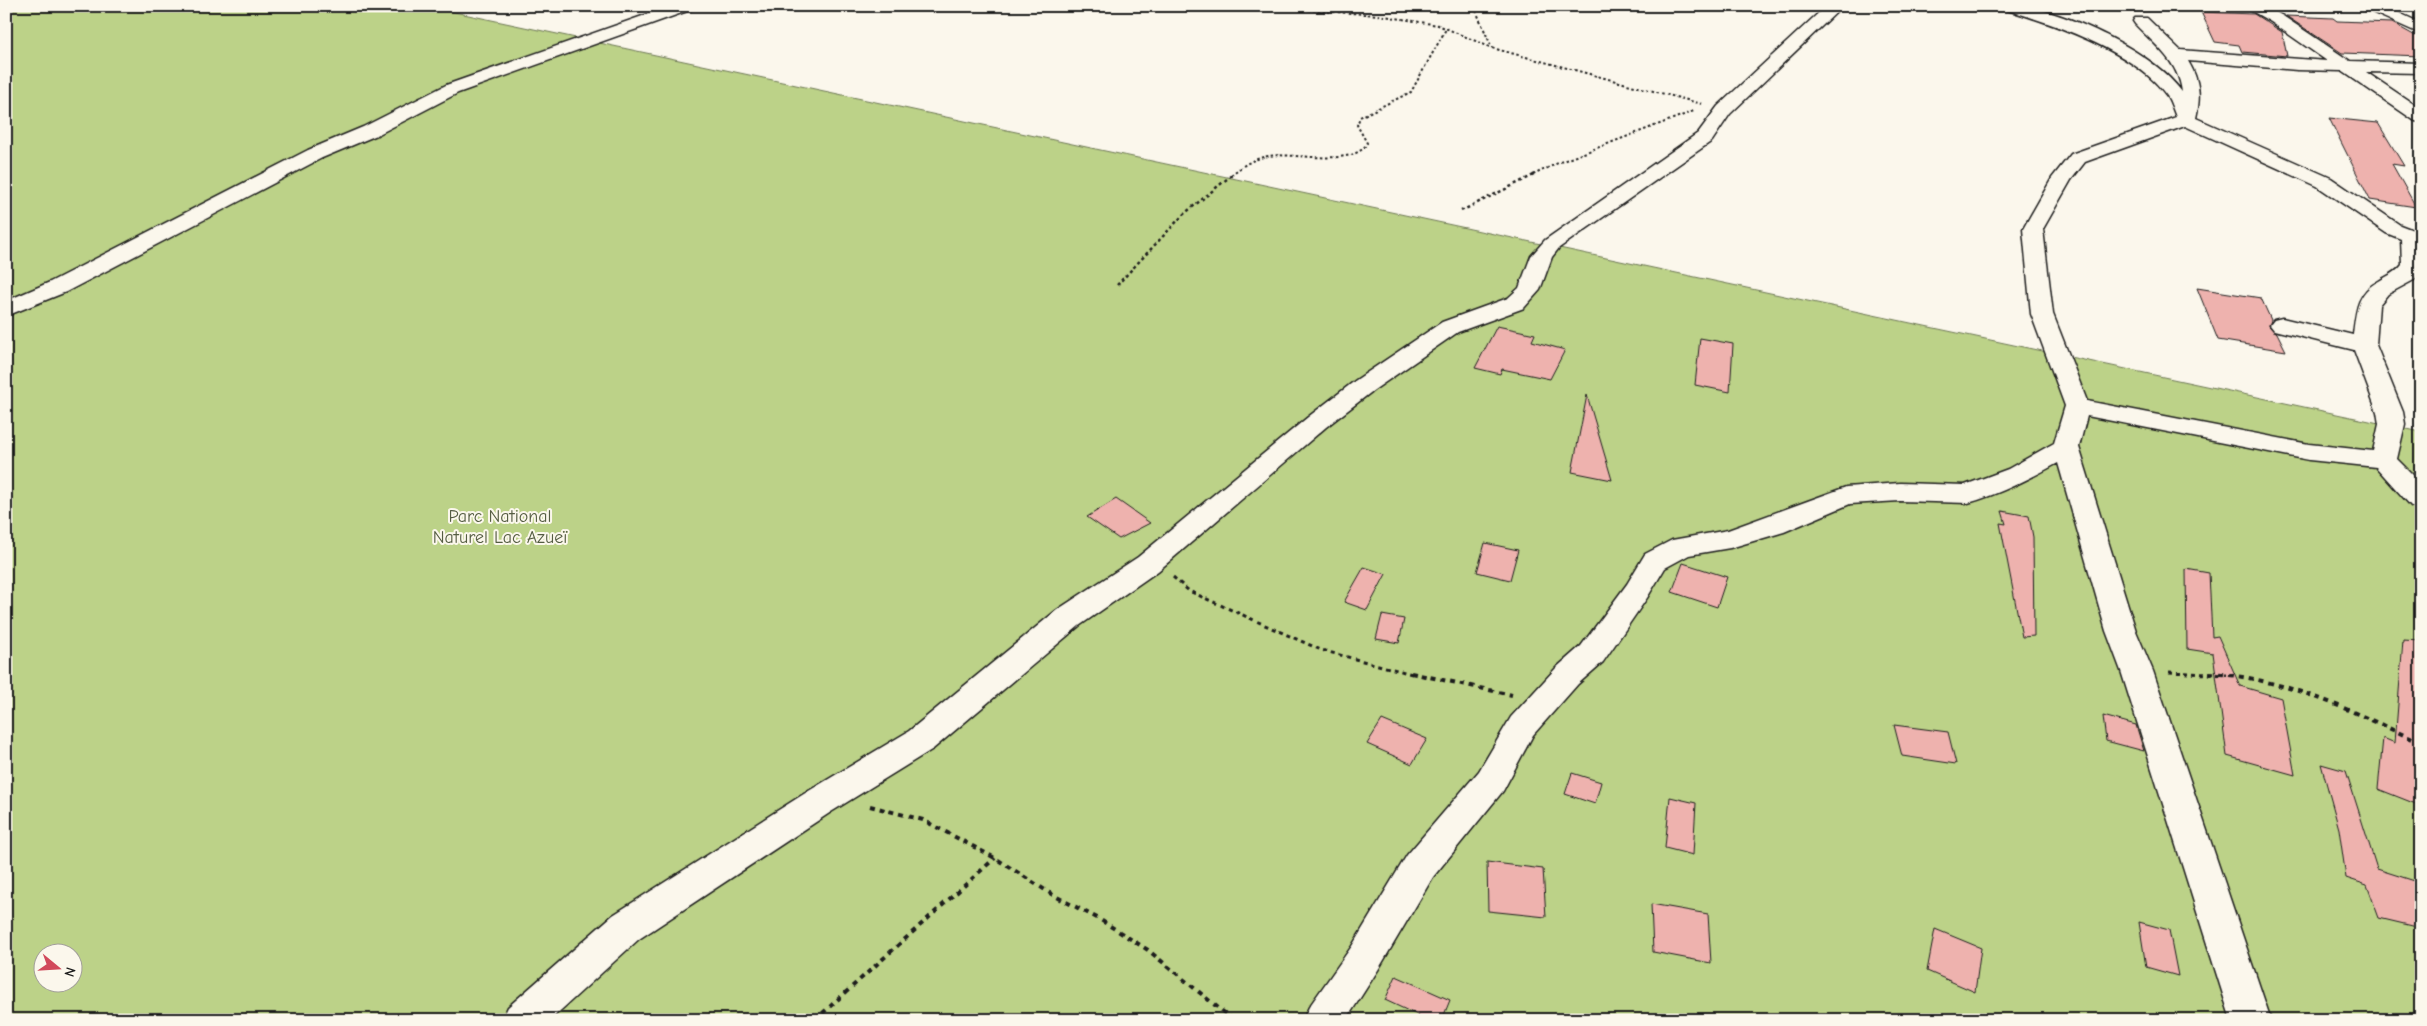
<svg xmlns="http://www.w3.org/2000/svg" width="2427" height="1026" viewBox="0 0 2427 1026" font-family="'Comic Neue',sans-serif">
<rect width="100%" height="100%" fill="#fbf7ec"/>
<filter id="ink" filterUnits="userSpaceOnUse"><feTurbulence type="fractalNoise" baseFrequency=".02" numOctaves="2"/><feDisplacementMap in="SourceGraphic" scale="10" xChannelSelector="R" yChannelSelector="G"/><feConvolveMatrix kernelMatrix="1 2 1 2 8 2 1 2 1" color-interpolation-filters="sRGB"/></filter>
<g filter="url(#ink)">
<!-- green -->
<path fill="#bcd288" stroke="#6c7752" fill-rule="evenodd" d="M 6,6 L 426,6 L 2421,432 L 2421,1020 L 6,1020 ZM 42,954 L 72,954 L 72,984 L 42,984 Z"/>
<!-- building -->
<path fill="#eeb2ae" stroke="#1c1c1c" d="M 2201,12 L 2254,14 L 2282,32 L 2287,56 L 2242,52 L 2239,45 L 2215,42 Z
M 2286,16 L 2333,18 L 2337,21 L 2392,23 L 2421,39 L 2421,56 L 2342,53 Z
M 2329,118 L 2378,123 L 2404,166 L 2392,164 L 2416,207 L 2370,200 Z
M 2197,288 L 2261,298 L 2271,320 L 2269,326 L 2277,333 L 2286,351 L 2218,340 Z
M 1497,326 L 1535,334 L 1532,341 L 1565,350 L 1550,379 L 1502,369 L 1500,374 L 1475,368 Z
M 1700,338 L 1733,344 L 1730,392 L 1695,385 Z
M 1587,395 L 1612,480 L 1572,472 Z
M 1116,499 L 1150,523 L 1119,539 L 1087,517 Z
M 2002,511 L 2029,516 L 2033,537 L 2034,636 L 2022,637 L 2000,523 L 2006,524 Z
M 1485,543 L 1518,550 L 1510,580 L 1477,572 Z
M 1683,563 L 1727,577 L 1717,607 L 1672,592 Z
M 1364,567 L 1386,574 L 1367,610 L 1344,602 Z
M 2186,569 L 2209,573 L 2212,637 L 2218,636 L 2240,686 L 2281,698 L 2295,775 L 2227,756 L 2213,653 L 2187,649 Z
M 1382,615 L 1404,619 L 1399,643 L 1376,639 Z
M 2403,640 L 2421,641 L 2421,806 L 2378,789 L 2383,738 L 2395,743 Z
M 2103,716 L 2136,725 L 2144,751 L 2106,741 Z
M 1382,720 L 1427,739 L 1412,764 L 1367,744 Z
M 1894,725 L 1948,732 L 1956,764 L 1902,756 Z
M 2321,764 L 2346,771 L 2377,869 L 2421,883 L 2421,928 L 2379,918 L 2367,885 L 2346,878 L 2339,829 Z
M 1572,773 L 1601,782 L 1595,804 L 1565,794 Z
M 1670,797 L 1696,803 L 1693,855 L 1665,848 Z
M 1487,862 L 1543,869 L 1546,917 L 1488,911 Z
M 1651,904 L 1708,914 L 1711,963 L 1653,952 Z
M 2139,922 L 2169,930 L 2178,976 L 2146,967 Z
M 1935,929 L 1981,948 L 1975,992 L 1927,971 Z
M 1396,976 L 1450,1000 L 1442,1020 L 1428,1020 L 1385,1000 Z"/>
<g fill="none" stroke-linecap="round" stroke-linejoin="round">
<defs>
<path id="minor" d="M 671,6 L 695,6 L 693,9 L 458,93 L 377,135 L 322,158 L 66,292 L 6,316 L 6,301 L 50,282 L 308,150 L 363,127 L 446,85 Z
M 1826,6 L 1843,6 L 1730,114 L 1712,141 L 1559,248 L 1552,257 L 1540,290 L 1524,308 L 1458,332 L 1374,390 L 1326,427 L 1158,571 L 1079,626 L 933,749 L 831,812 L 639,939 L 550,1020 L 502,1020 L 508,1007 L 613,915 L 807,792 L 909,731 L 1057,610 L 1138,557 L 1308,417 L 1356,380 L 1442,322 L 1508,298 L 1519,288 L 1531,256 L 1545,240 L 1698,133 L 1718,106 Z
M 2002,6 C 2011,6 2021,5 2029,7 C 2076,17 2154,53 2182,92 C 2179,62 2155,45 2135,24 L 2133,21 L 2135,18 L 2147,18 L 2180,50 L 2327,61 L 2271,22 L 2243,6 L 2264,6 L 2283,16 L 2350,61 L 2421,63 L 2421,73 L 2366,72 L 2421,109 L 2421,122 L 2415,121 L 2342,71 L 2297,70 L 2188,61 C 2200,81 2201,96 2196,118 L 2331,178 L 2400,225 L 2421,233 L 2421,271 L 2414,280 L 2388,294 L 2379,305 L 2376,345 L 2403,412 L 2405,424 L 2397,459 L 2421,483 L 2421,509 L 2411,506 L 2376,467 L 2309,460 L 2087,416 L 2079,447 L 2136,631 L 2153,671 L 2271,1020 L 2231,1020 L 2121,671 L 2106,631 L 2058,463 C 2029,479 2000,494 1968,503 L 1900,501 L 1850,504 L 1784,532 L 1730,548 L 1689,555 L 1665,568 L 1647,598 L 1603,662 L 1578,684 L 1533,735 L 1503,791 L 1433,877 L 1378,970 L 1346,1020 L 1303,1020 L 1309,1007 L 1352,946 L 1407,855 L 1479,771 L 1511,717 L 1556,668 L 1581,646 L 1627,584 L 1645,554 L 1672,540 L 1728,530 L 1846,487 L 1900,483 L 1965,485 L 2008,469 L 2054,443 L 2065,406 L 2031,314 L 2023,229 L 2052,178 L 2071,154 L 2176,117 C 2173,110 2171,102 2167,96 C 2136,52 2054,24 2004,9 ZM 2185,126 L 2317,186 L 2386,233 L 2401,239 L 2402,265 C 2396,273 2387,276 2379,281 C 2356,293 2356,312 2353,335 L 2282,318 L 2274,320 L 2270,325 L 2274,330 L 2354,350 L 2377,412 L 2379,424 L 2373,451 L 2309,444 L 2087,401 L 2053,314 L 2043,229 L 2071,180 L 2085,162 Z
M 2363,6 L 2384,6 L 2421,23 L 2421,34 L 2365,9 Z"/>
</defs>
<!-- minor casing -->
<use href="#minor" stroke="#1c1c1c" stroke-width="3"/>
<!-- path-far3 -->
<path stroke="#1c1c1c" stroke-width="2" stroke-dasharray="2.5 2.5" stroke-linecap="butt" d="M 1253,6 L 1378,15 L 1438,25 L 1492,48 L 1702,104
M 1474,6 L 1492,48
M 1340,12 L 1343,6
M 1231,175 C 1243,165 1253,159 1268,156 C 1294,152 1355,168 1367,143 L 1357,125 L 1360,117 L 1411,92 L 1446,29
M 1533,175 L 1560,162 L 1694,111"/>
<!-- path-far2 -->
<path stroke="#1c1c1c" stroke-width="2.5" stroke-dasharray="3 3" stroke-linecap="butt" d="M 1461,211 L 1536,174
M 1117,285 L 1184,214 L 1233,174"/>
<!-- path-far1 -->
<path stroke="#1c1c1c" stroke-width="3" stroke-dasharray="4 4" stroke-linecap="butt" d="M 1173,577 L 1189,591 L 1321,650 L 1416,675
M 2169,672 L 2227,675"/>
<!-- path -->
<path stroke="#1c1c1c" stroke-width="4" stroke-dasharray="5 5" stroke-linecap="butt" d="M 1411,673 L 1512,695
M 2209,673 C 2286,678 2352,711 2421,743
M 870,806 L 923,820 L 995,858 L 1053,895 L 1099,919 L 1148,950 L 1233,1020
M 815,1020 L 995,858"/>
<!-- minor -->
<use href="#minor" fill="#fbf7ec" fill-rule="evenodd"/>
</g>
</g>
<g text-anchor="middle" stroke-width="4" stroke-linejoin="round" paint-order="stroke">
<!-- park labels -->
<g font-size="18" fill="#545c42" stroke="#fbf7ec">
<text x="500" y="522">Parc National<tspan x="500" dy="21">Naturel Lac Azueï</tspan></text>
</g>
</g>
<!-- margin -->
<rect width="2427" height="1026" fill="none" stroke="#fbf7ec" stroke-width="25"/>
<rect x="12" y="12" width="2402" height="1001" fill="none" stroke="#1c1c1c" stroke-width="2" filter="url(#ink)"/>
<!-- north arrow -->
<g transform="translate(58 968) rotate(108)"><circle r="24" fill="#fbf7ec" stroke="#a29f99"/>
<path d="M0-4L9 19L0 12L-9 19Z" fill="#d1495b"/>
<text y="-8" font-size="14" font-weight="bold" text-anchor="middle" fill="#1c1c1c">N</text>
</g>
</svg>
